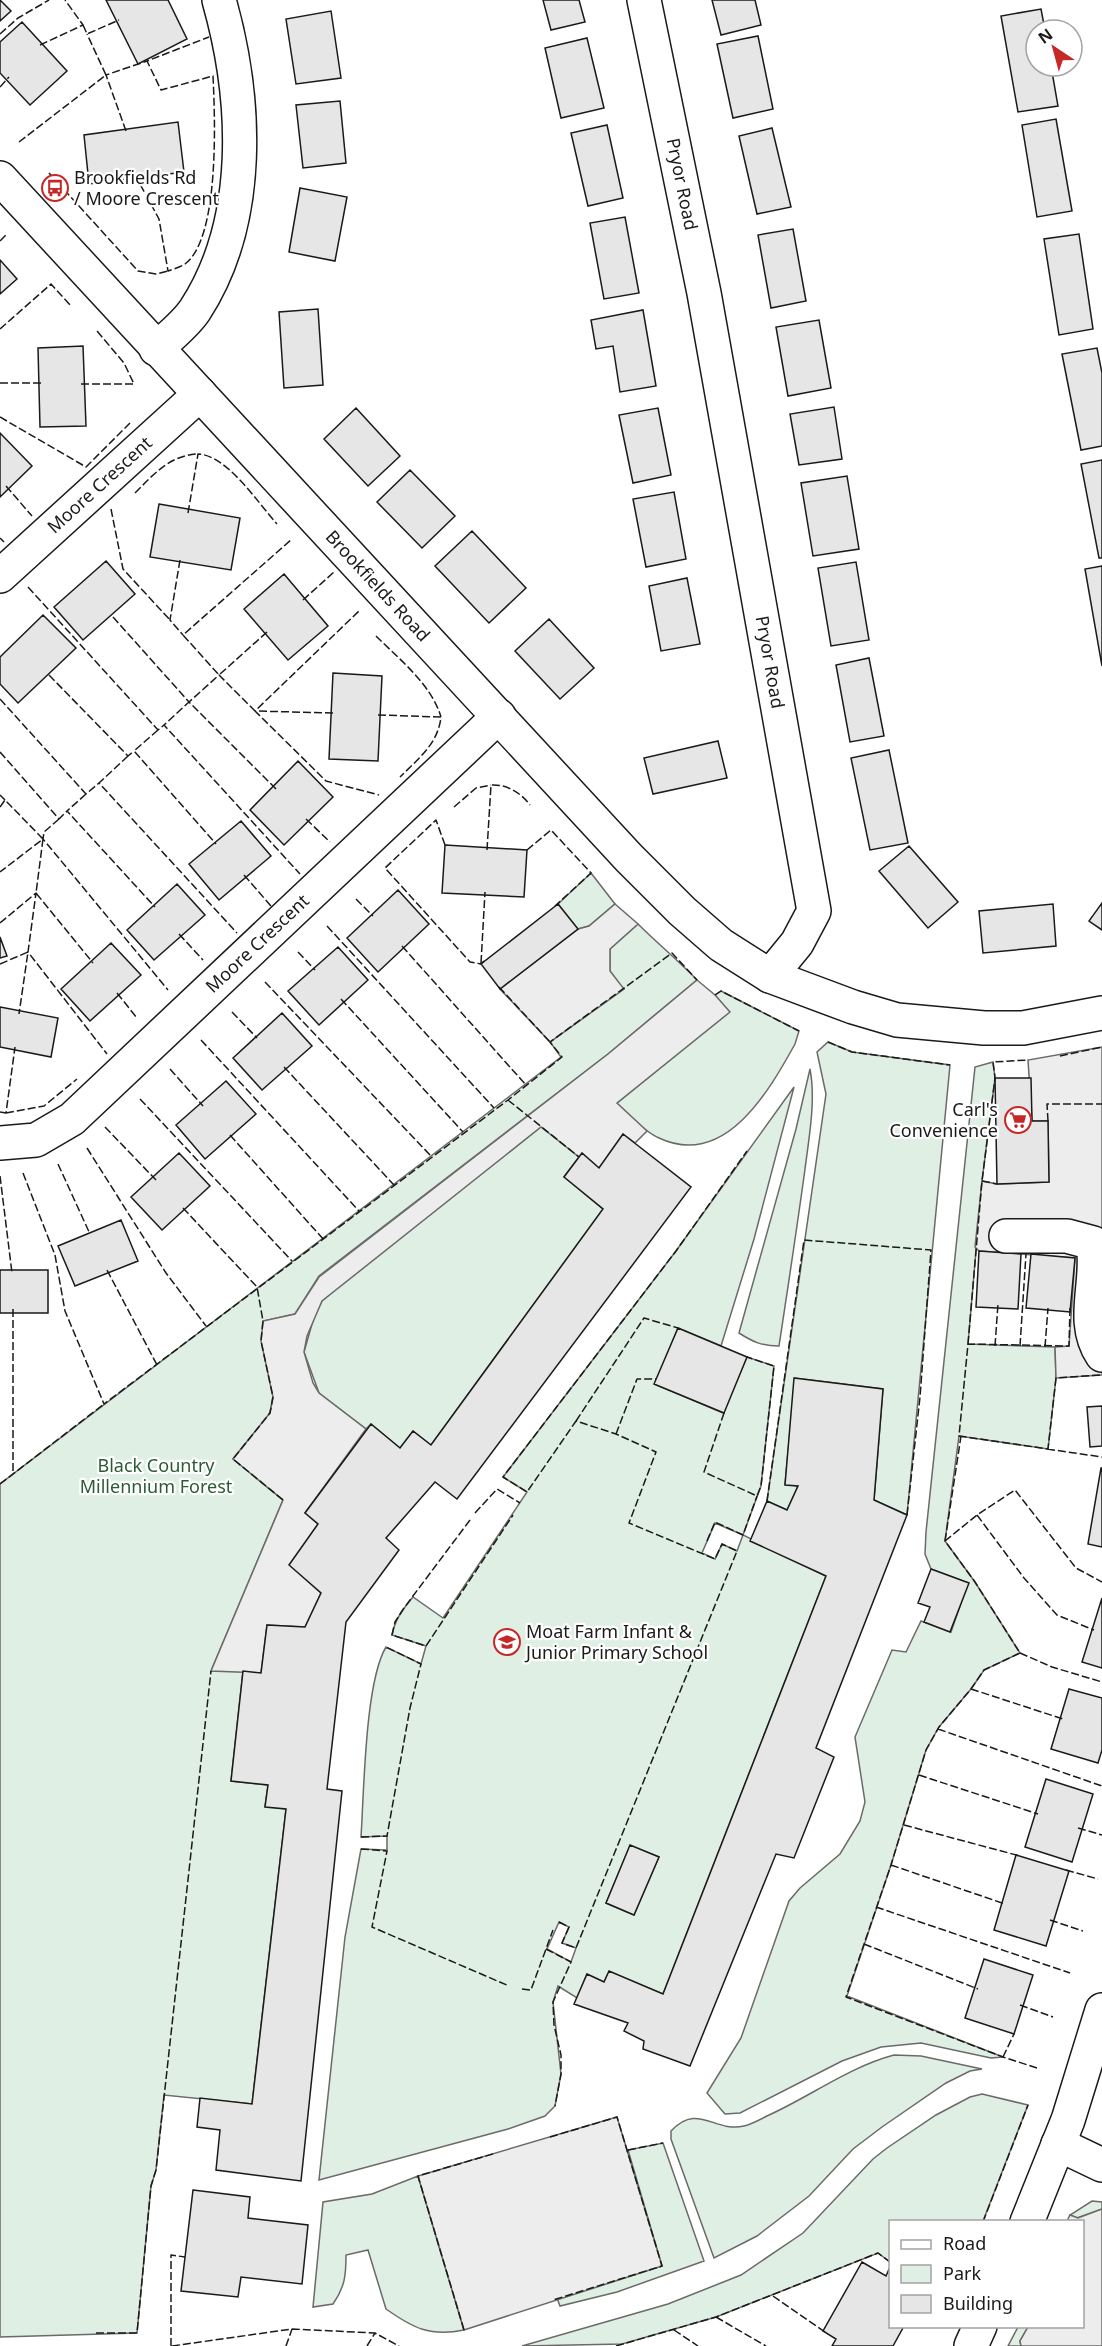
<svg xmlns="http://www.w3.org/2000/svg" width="1102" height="2346" viewBox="0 0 1102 2346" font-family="'Noto Sans',sans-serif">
<rect width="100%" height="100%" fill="#fff"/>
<!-- green -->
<path fill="#e0efe3" stroke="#6a6a6a" stroke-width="1.5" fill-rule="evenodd" d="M 591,873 L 615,904 L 589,926 L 578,929 L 558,904 Z
M 638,924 C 657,943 678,960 697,980 L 608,1054 L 319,1276 L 295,1314 L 263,1321 L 273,1397 L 270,1413 L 233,1459 L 283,1500 L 211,1671 L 243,1671 L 231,1781 L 268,1785 L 265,1806 L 286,1809 L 252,2104 L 164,2095 L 156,2170 L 151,2186 L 137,2333 L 0,2337 L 0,1484 L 561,1057 L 550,1042 L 623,989 L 610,971 L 610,949 Z
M 721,991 L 799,1031 L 795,1044 C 769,1091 725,1169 659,1138 C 643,1131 630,1115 616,1104 L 729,1012 L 715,995 Z
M 828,1042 L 852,1052 L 950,1065 L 907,1515 L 874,1500 L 883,1389 L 795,1378 L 785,1484 L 798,1486 L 787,1510 L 767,1501 L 826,1094 L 817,1052 Z
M 993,1062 L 995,1078 L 982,1181 L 968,1344 L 1055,1347 L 1056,1378 L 1048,1449 L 959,1436 L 945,1541 L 975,1582 L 1020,1653 L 984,1670 L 971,1689 L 939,1727 L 926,1750 L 891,1865 L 847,1996 L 1003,2057 L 991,2058 L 921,2043 L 881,2047 L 842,2061 L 740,2113 L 725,2114 L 707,2093 L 741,2038 L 789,1901 L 800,1888 L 840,1854 L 860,1821 L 865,1802 L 855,1737 L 892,1650 L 906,1652 L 921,1621 L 951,1632 L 968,1583 L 931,1569 L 925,1554 L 926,1532 L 975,1067 Z
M 810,1069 C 816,1100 809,1137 805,1169 C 797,1228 788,1287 779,1346 C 762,1346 753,1342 739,1333 L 796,1129 Z
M 794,1087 L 754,1239 L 721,1346 L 678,1328 L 655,1384 L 723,1413 L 747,1357 L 774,1366 L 761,1486 L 743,1535 L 826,1576 L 663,1994 L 609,1972 L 604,1982 L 587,1974 L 577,1998 L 558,1986 L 553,2002 L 561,2074 L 555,2106 L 545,2116 L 508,2129 L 319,2180 L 345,1937 L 361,1849 L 387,1850 L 387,1836 L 361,1837 C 364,1792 365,1682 386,1647 L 421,1664 L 426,1646 L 392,1635 C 395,1619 403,1609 413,1597 L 443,1618 L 527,1492 L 503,1477 L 676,1251 ZM 715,1523 L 743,1535 L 737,1551 L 722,1544 L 715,1559 L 702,1553 ZM 630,1846 L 659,1857 L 634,1915 L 606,1903 ZM 559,1922 L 569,1927 L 562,1943 L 576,1948 L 571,1962 L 547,1949 Z
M 542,1126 L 579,1157 L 564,1177 L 603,1209 L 431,1445 L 413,1431 L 400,1448 L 371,1424 L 366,1429 L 319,1393 L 304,1352 L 314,1317 L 322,1301 L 337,1288 Z
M 894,2055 L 921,2056 L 982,2069 L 970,2071 L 946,2083 L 882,2127 L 853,2149 L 809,2196 L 757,2236 L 714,2258 L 671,2139 L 671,2131 C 698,2102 714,2133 744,2126 C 752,2124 761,2119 769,2115 C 811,2096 849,2067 894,2055 Z
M 982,2094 L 1028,2105 L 983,2221 L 890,2222 L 890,2262 L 878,2253 L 716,2317 L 622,2344 L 522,2346 L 668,2304 L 741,2275 L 803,2233 L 873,2159 L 887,2148 L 936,2115 L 970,2097 Z
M 663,2143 L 704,2261 L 617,2292 L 560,2306 L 557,2298 L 662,2266 L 628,2150 Z
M 418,2176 L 464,2330 C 430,2337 413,2328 386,2309 L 368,2250 L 346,2255 C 346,2275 345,2287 333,2304 L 313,2307 L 323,2202 L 372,2194 Z
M 1092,2201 L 1102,2202 L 1102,2209 L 1077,2218 L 1070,2215 Z
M 1018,2327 L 1028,2327 L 1020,2341 L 1021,2346 L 1008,2346 Z"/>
<!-- parking -->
<path fill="#ededed" stroke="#6a6a6a" stroke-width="1.5" d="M 615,904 L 638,924 L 610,949 L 610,971 L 624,989 L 550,1042 L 500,989 L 578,929 L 589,926 Z
M 697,980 L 715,995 L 730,1012 L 617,1103 L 647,1131 L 635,1143 L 623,1134 L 599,1168 L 582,1153 L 579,1157 L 541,1127 L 322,1301 L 307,1336 L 304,1352 L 313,1383 L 319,1393 L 366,1429 L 305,1513 L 318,1524 L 290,1565 L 321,1593 L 305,1627 L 267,1625 L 261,1673 L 211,1671 L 283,1500 L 233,1459 L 270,1413 L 273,1397 L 261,1341 L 263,1321 L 295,1314 L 319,1277 L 608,1054 Z
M 1102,1047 L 1102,1375 L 1056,1378 L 1055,1347 L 1069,1346 L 1075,1258 L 979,1251 L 975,1247 L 982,1181 L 997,1184 L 1049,1182 L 1048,1121 L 1032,1121 L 1028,1060 Z
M 617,2117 L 662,2266 L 464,2330 L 418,2176 Z
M 1102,2209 L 1102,2346 L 1021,2346 L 1020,2341 L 1028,2327 L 1082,2326 L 1082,2222 L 1067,2221 L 1070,2215 L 1078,2218 Z"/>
<!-- building -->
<path fill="#e6e6e6" stroke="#1a1a1a" stroke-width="1.5" d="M 0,0 L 11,11 L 0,21 Z
M 106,0 L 168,0 L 187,39 L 138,64 Z
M 543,0 L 579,0 L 585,22 L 551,30 Z
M 712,0 L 755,0 L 761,25 L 721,35 Z
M 1041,9 L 1045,30 L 1036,30 L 1036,66 L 1051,66 L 1058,106 L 1018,112 L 1001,16 Z
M 331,11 L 341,78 L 296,84 L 286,19 Z
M 22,22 L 67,71 L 30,105 L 0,73 L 0,42 Z
M 758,36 L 773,109 L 733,118 L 717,44 Z
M 587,38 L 604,108 L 561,118 L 545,48 Z
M 340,101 L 346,163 L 303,168 L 296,105 Z
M 1056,119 L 1072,211 L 1037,217 L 1022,125 Z
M 178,122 L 184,172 L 89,184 L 84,135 Z
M 607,125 L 623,198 L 588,206 L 571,133 Z
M 772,128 L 791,207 L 757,214 L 739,136 Z
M 300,188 L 347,197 L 335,261 L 289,252 Z
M 625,217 L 639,293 L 604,299 L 590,223 Z
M 793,229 L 806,301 L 771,308 L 758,235 Z
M 1079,234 L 1093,329 L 1059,335 L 1044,239 Z
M 0,260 L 17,279 L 0,294 Z
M 318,309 L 323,385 L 284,388 L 279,312 Z
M 643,310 L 656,386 L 620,392 L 613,346 L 596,349 L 591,320 Z
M 819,320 L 831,388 L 788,396 L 776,327 Z
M 83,346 L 86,426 L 40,427 L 38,348 Z
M 1097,348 L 1102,373 L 1102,446 L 1081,450 L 1062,354 Z
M 834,407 L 842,459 L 799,465 L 790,414 Z
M 356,408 L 400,456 L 368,486 L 324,439 Z
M 658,408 L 671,475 L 633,483 L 619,415 Z
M 0,433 L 32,466 L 0,497 Z
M 1102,460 L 1102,558 L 1099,558 L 1081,464 Z
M 410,470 L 455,516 L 422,548 L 377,502 Z
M 847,476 L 859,549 L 813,556 L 801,483 Z
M 674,492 L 686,559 L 646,567 L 633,499 Z
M 159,504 L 240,518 L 231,570 L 150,557 Z
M 472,531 L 526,588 L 489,623 L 435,566 Z
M 106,561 L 135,594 L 83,640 L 54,607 Z
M 856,562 L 869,640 L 831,646 L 818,568 Z
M 1102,566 L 1102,666 L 1085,569 Z
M 284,574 L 328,626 L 288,660 L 244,609 Z
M 687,578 L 700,644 L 661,651 L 649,586 Z
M 43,615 L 76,648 L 18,703 L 0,684 L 0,657 Z
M 549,619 L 594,668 L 560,699 L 515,651 Z
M 869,658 L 884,736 L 850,742 L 836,665 Z
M 333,673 L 382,676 L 378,761 L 329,759 Z
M 718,741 L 727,778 L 653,794 L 644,758 Z
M 889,750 L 908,843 L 870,850 L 851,758 Z
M 298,761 L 333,797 L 284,845 L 250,810 Z
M 241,821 L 271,856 L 219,900 L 189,864 Z
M 445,845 L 527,850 L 524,897 L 442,893 Z
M 909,846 L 958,902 L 928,928 L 879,871 Z
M 177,884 L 205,915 L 154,960 L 127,930 Z
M 398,890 L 429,924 L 378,972 L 347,938 Z
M 1102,903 L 1102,930 L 1089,921 Z
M 558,904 L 578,929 L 500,989 L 481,964 Z
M 1053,904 L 1056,946 L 983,953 L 979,911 Z
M 0,937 L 7,956 L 0,958 Z
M 111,943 L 141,975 L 90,1021 L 61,989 Z
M 338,947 L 368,980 L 319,1025 L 288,991 Z
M 0,1007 L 58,1018 L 51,1057 L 0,1047 Z
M 282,1013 L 312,1046 L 262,1090 L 233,1058 Z
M 995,1078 L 1031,1078 L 1032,1121 L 1048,1121 L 1049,1182 L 997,1184 Z
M 226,1081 L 256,1114 L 205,1159 L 176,1125 Z
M 623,1134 L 691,1187 L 457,1499 L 435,1482 L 386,1538 L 399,1550 L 346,1622 L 327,1789 L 342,1791 L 301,2181 L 216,2170 L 220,2130 L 197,2127 L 200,2098 L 252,2104 L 286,1809 L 265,1807 L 268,1785 L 231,1781 L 243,1671 L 261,1673 L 267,1625 L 305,1627 L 321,1593 L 289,1565 L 318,1524 L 305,1513 L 371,1424 L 400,1448 L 413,1431 L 431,1445 L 603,1209 L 564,1177 L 582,1153 L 599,1168 Z
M 179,1153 L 210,1186 L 162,1230 L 131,1197 Z
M 121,1220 L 138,1261 L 75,1286 L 58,1246 Z
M 979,1251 L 1021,1254 L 1018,1309 L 976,1307 Z
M 1031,1254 L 1075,1258 L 1070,1312 L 1026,1308 Z
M 0,1270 L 48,1270 L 48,1313 L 0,1313 Z
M 678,1328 L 747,1357 L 724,1413 L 654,1384 Z
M 794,1378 L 883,1389 L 874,1500 L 907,1515 L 816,1748 L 834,1757 L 794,1858 L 776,1854 L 690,2066 L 643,2049 L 644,2041 L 624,2031 L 628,2023 L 574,2004 L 587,1974 L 604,1982 L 609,1971 L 663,1994 L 826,1576 L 750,1541 L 767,1501 L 787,1510 L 798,1486 L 785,1485 Z
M 1102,1406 L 1102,1446 L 1090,1447 L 1087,1407 Z
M 1101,1468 L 1102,1468 L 1102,1547 L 1088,1544 Z
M 931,1569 L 969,1583 L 950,1632 L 924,1622 L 930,1607 L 918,1603 Z
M 1102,1598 L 1102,1668 L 1082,1662 Z
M 1069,1689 L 1102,1698 L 1102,1750 L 1098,1763 L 1051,1749 Z
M 1046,1779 L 1093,1794 L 1072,1862 L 1025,1847 Z
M 630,1845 L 659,1857 L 634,1915 L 606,1903 Z
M 1016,1855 L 1069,1871 L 1046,1946 L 994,1930 Z
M 984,1959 L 1033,1975 L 1014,2034 L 965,2018 Z
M 193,2190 L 250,2197 L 248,2218 L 308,2225 L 302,2284 L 241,2277 L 238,2297 L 181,2291 Z
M 862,2262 L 886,2276 L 890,2267 L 890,2326 L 904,2326 L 893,2346 L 832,2346 L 836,2339 L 823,2331 Z"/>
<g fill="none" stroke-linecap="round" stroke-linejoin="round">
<defs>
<g id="minor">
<path id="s1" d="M 644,0 L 704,293 L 814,911 L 797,943 L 770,976"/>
<path id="s2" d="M 0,178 L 629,858 L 682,911 L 721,945 L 770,976 L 853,1007 L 897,1020 L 984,1028 L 1023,1028 L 1102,1013"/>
<path d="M 156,349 C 169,337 185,325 195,310 C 253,221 247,99 219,0"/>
<path id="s3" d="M 0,576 L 200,394"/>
<path id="s4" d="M 0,1143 L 36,1140 L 72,1119 L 499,716"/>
<path d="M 1006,1236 L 1067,1236 L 1093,1243 C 1100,1281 1079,1321 1102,1355"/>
<path d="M 1058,2144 L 1102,2165"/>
<path d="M 1027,2222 L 1068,2120 L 1102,2010"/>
<path d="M 971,2346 L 980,2326"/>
</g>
</defs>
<!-- minor casing -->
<use href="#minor" stroke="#1a1a1a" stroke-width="36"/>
<!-- minor -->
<use href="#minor" stroke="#fff" stroke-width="33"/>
<!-- fence -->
<path stroke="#1a1a1a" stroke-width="1.5" stroke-dasharray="8 3" stroke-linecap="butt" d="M 83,25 L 87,34 L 119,20
M 0,34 L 18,18 L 49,0
M 40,45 L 83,25 L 65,0
M 0,87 L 9,77
M 126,131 L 106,75 L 147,61
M 19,142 L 106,75 L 87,34
M 49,173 L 138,271 L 156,274 L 168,271
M 135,175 L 159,219 L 168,271 C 173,269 181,267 185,264 C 220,238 215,117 213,76 L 161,90 L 147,61 L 209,37
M 0,241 L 6,235
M 0,329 L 51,284 L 71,306
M 0,383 L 42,383
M 81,384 L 134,384 L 124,363 L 97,331
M 0,417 L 86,467 L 130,423
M 6,486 L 32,516
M 135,493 C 154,474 170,455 198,454
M 111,509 L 123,569 L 170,620
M 188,513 L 198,454 C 227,455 258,503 277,524
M 0,538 L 4,542
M 180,560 L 170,620 L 183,635
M 28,587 L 158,730 L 164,725
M 303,600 L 334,572
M 113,617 L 189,702 L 219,675 L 255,711 L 359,611
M 267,632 L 219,675 L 183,635 L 292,539
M 376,636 C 400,660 431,684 441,717
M 49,675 L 128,756 L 134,751
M 0,699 L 86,794 L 99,783
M 333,713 L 255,711 L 326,781 L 379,795
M 378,715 L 441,717 C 438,744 418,759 400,777
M 158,730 L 134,751 L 216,844
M 0,752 L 59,819 L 67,811
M 128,756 L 99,783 L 237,933
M 276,789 L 189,702 L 164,725 L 300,874
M 86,794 L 67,811 L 155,907
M 0,795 L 5,800
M 0,807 L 5,800 L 43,839 L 0,872
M 454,807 L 476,788 L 491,785
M 59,819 L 44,832 L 43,839 L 168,990
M 306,819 L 330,842
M 43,839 L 36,893 L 93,963
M 445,845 L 436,820 L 385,868 L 470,962 L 481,964 L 484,961
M 487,850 L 491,785 C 507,784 521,793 530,805
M 527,850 L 551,830 L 591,873 L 555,906
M 244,875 L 271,906
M 356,899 L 373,916
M 0,923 L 36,893 L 28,952 L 107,1054
M 327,926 L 494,1108
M 179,934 L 203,960
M 402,946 L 526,1085
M 298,952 L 315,970
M 481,963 L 485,892
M 0,964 L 28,952 L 19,1014
M 265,982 L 432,1157
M 499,987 L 550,1042
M 117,993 L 137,1018
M 715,995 L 721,991 L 799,1031
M 341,999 L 463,1132
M 232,1012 L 257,1038
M 201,1040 L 359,1211
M 828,1042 L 852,1052 L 950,1065
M 1060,1056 L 1102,1047
M 284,1067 L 394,1185
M 170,1069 L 203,1106
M 140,1099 L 292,1261
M 508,1100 L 579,1157
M 0,1112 L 6,1113 L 15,1047
M 6,1113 L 44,1106 L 77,1079
M 1048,1121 L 1047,1104 L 1102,1104
M 105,1127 L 156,1180
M 230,1135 L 324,1240
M 87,1148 L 166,1273 L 206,1326
M 58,1164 L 90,1234
M 23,1173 L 55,1255 L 65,1311 L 104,1404 L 508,1100 L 562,1057 L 550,1042 L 672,953 L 697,980
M 0,1176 L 12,1273
M 982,1181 L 997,1184
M 183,1208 L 257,1287 L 263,1321 L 261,1341 L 273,1397 L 270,1413 L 233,1459 L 283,1500
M 107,1270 L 157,1365
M 1070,1308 L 1069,1346 L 968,1344 L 959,1436 L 1048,1449 L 1056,1378 L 1101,1375
M 13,1309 L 13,1474
M 968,1344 L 982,1181 L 995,1078 L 993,1062 L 1028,1060
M 995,1346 L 998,1304
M 1020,1346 L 1026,1254
M 1045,1347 L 1048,1308
M 724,1413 L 704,1472 L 757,1496 L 761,1486 L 774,1366 L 747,1357
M 576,1421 L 644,1318 L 678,1328
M 616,1434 L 637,1379 L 656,1379
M 1047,1449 L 1102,1457
M 0,1484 L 104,1404
M 767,1501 L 804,1240 L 931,1250 L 920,1397 L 907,1515
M 475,1513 L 497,1489 L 520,1503
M 977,1515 L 1024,1578 L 1057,1615 L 1094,1630
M 470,1520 L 404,1608 L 395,1622 L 392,1635 L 426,1646 L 513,1515
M 707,1541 L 715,1522 L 743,1535 L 757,1496
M 945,1541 L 961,1436
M 1020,1653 L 1052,1667 L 1102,1682
M 971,1689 L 1063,1719
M 938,1729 L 1102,1786
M 919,1775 L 1038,1814
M 904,1825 L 1020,1856
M 1078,1828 L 1102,1835
M 361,1837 L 387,1836 L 410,1708 L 421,1664 L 386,1647
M 361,1849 L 387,1851 L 372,1927 L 509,1986
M 891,1865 L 1005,1904
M 1066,1870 L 1098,1879
M 876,1907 L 1070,1973
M 1050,1920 L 1083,1931
M 559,1922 L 569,1927 L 562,1943 L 576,1948 L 737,1551 L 722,1544 L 715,1559 L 629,1523 L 656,1452 L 616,1434 L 576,1421 L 527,1492 L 503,1477 L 676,1251 L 747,1151
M 864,1944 L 978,1989
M 546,1949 L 571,1962 L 553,2002 L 554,2025 L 561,2055 L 561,2074 L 555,2106
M 522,1989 L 531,1990 L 532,1987 L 553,1930
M 1020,2005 L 1053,2017
M 1003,2057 L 1014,2034
M 1037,2068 L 1003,2057 L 846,1997 L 891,1865 L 926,1750 L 939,1727 L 971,1689 L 984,1670 L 1020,1653 L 975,1582 L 945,1541 L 977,1515 L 1015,1490 L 1076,1568 L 1102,1582
M 550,2137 L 617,2117 L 662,2266 L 553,2300
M 628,2150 L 663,2143
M 983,2222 L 1028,2105
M 773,2296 L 825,2332
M 716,2317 L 766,2346
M 464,2330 L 418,2176 L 496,2153
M 674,2330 L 698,2346
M 96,2333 L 137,2333 L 151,2186 L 156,2170 L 211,1671
M 171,2346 L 171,2255 L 185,2257
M 172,2346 L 292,2329 L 375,2333 L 399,2346
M 286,2346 L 292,2329
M 367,2346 L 375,2333
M 616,2346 L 716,2317 L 878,2253 L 890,2262"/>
</g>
<!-- icons -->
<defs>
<symbol id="bus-ring" viewBox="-11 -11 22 22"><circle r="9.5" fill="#fff" stroke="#c62828" stroke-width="1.5"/><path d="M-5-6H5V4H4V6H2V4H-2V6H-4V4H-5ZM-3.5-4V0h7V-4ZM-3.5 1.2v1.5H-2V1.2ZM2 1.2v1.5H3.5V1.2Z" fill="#c62828"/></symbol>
<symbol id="supermarket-ring" viewBox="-11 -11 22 22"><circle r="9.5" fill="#fff" stroke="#c62828" stroke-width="1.5"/><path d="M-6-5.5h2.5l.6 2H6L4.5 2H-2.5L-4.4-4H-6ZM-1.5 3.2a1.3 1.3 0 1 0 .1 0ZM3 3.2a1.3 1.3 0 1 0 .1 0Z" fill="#c62828"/></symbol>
<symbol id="school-ring" viewBox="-11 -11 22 22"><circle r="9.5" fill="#fff" stroke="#c62828" stroke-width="1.5"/><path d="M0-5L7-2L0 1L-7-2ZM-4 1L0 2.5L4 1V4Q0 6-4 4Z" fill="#c62828"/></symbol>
</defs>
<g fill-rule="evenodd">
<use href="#bus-ring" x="40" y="173" width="30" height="30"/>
<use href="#supermarket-ring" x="1003" y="1105" width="30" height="30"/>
<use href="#school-ring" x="492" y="1627" width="30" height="30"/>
</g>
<g text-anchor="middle" stroke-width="4.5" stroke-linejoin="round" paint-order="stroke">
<!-- poi labels -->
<g font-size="18" fill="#1a1a1a" stroke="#fff" text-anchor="start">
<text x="74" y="184">Brookfields Rd<tspan x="74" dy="21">/ Moore Crescent</tspan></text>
<text x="998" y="1116" text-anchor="end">Carl's<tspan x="998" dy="21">Convenience</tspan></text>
<text x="526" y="1638">Moat Farm Infant &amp;<tspan x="526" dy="21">Junior Primary School</tspan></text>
</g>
<!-- street labels -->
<g font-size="18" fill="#1a1a1a" stroke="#fff">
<text dy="6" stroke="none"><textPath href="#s1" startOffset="188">Pryor Road</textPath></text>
<text dy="6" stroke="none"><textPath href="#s3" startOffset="135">Moore Crescent</textPath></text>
<text dy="6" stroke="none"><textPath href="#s2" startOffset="556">Brookfields Road</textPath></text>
<text dy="6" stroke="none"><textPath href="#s1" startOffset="674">Pryor Road</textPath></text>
<text dy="6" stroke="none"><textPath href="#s4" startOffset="333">Moore Crescent</textPath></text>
</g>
<!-- park labels -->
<g font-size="18" fill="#2b5a34" stroke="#fff">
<text x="156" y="1472">Black Country<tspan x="156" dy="21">Millennium Forest</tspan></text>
</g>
</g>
<!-- legend -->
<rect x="889" y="2220" width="195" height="108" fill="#ffffff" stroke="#a3a3a3" stroke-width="1.5"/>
<rect x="901" y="2240" width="30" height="9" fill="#ffffff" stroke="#a3a3a3" stroke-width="1.5"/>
<text x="943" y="2250" font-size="18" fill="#1a1a1a">Road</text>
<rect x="901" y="2265" width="30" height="18" fill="#e0efe3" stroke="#a3a3a3" stroke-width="1.5"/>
<text x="943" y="2280" font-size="18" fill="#1a1a1a">Park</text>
<rect x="901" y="2295" width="30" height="18" fill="#e6e6e6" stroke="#a3a3a3" stroke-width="1.5"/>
<text x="943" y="2310" font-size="18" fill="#1a1a1a">Building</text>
<!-- north arrow -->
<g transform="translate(1054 48) rotate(324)"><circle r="28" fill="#ffffff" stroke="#a3a3a3" stroke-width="1.5"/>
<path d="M0-4.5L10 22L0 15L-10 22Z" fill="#c62828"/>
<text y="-9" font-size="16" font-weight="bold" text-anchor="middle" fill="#1a1a1a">N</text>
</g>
</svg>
